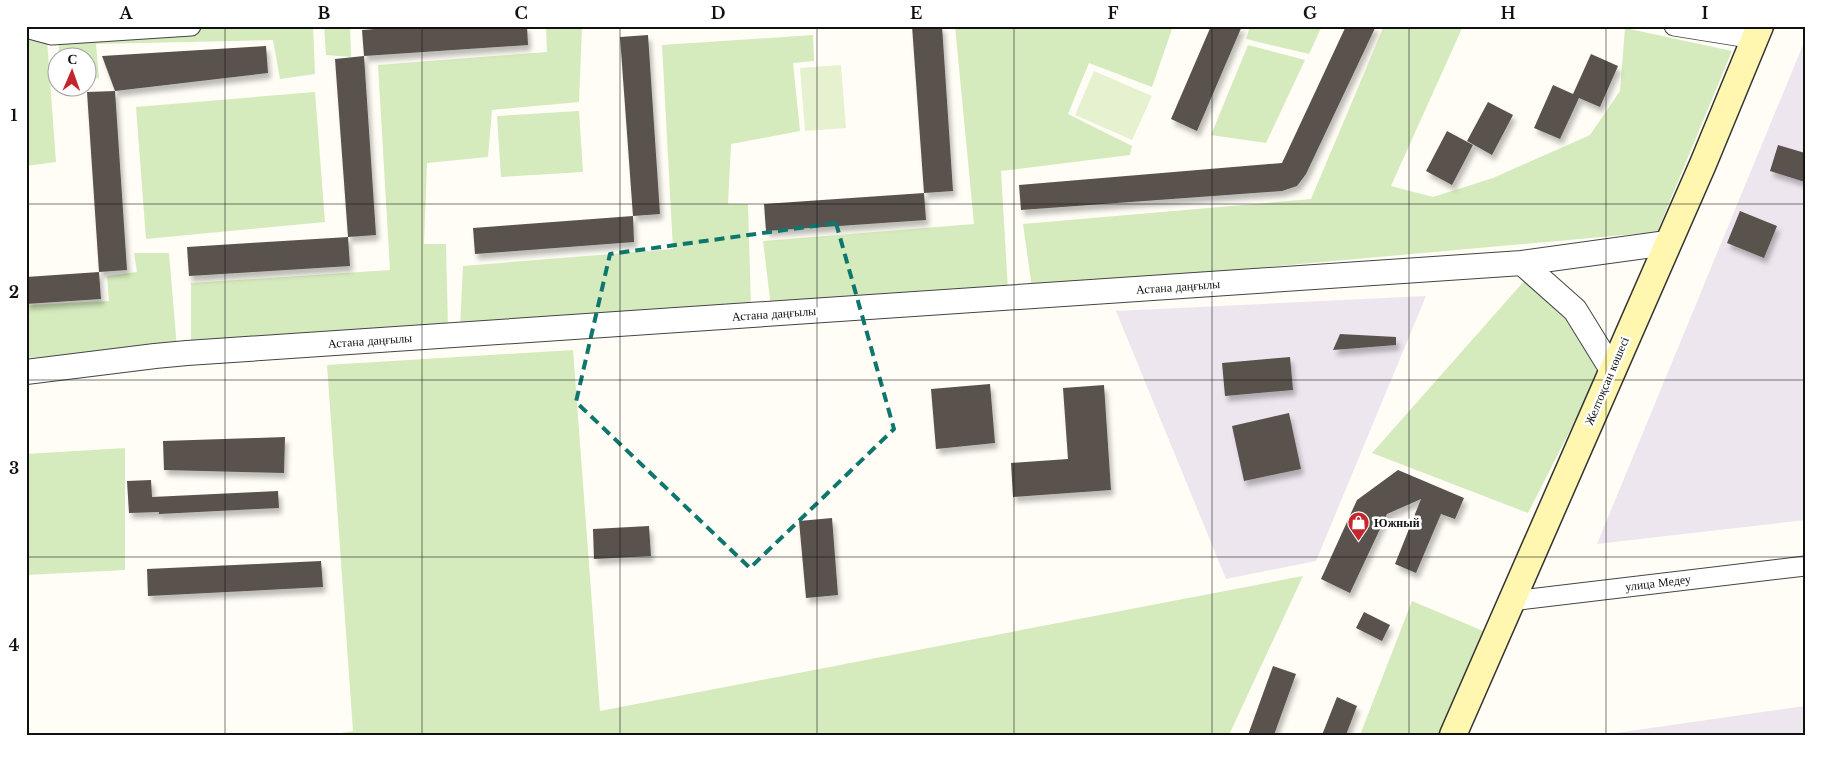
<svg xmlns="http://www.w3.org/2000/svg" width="1831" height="761" viewBox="0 0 1831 761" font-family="'Libre Baskerville',serif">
<defs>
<filter id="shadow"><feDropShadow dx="3" dy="5.5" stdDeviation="2.5" flood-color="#0004"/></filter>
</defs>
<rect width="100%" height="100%" fill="#fffdf5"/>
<!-- industrial -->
<path fill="#eee6ef" d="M 1805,40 L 1805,520 L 1597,544 Z
M 1426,296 L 1316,561 L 1226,579 L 1116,311 Z
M 1805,706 L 1805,735 L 1602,735 Z"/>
<!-- green -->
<path fill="#d5ebbd" d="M 26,26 L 46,26 L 56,162 L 26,166 Z
M 58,26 L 313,26 L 315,74 L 280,79 L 273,40 L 96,44 L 99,78 L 88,79 L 88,58 L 59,57 Z
M 324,26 L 350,26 L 351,57 L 326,55 Z
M 546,26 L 582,26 L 579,102 L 492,110 L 488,157 L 427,163 L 424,244 L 446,244 L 448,329 L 191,347 L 191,283 L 390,270 L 378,65 L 547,52 Z
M 955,26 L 1173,26 L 1152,87 L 1089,63 L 1068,114 L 1132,146 L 1130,155 L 1001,171 L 1008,290 L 771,307 L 763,241 L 974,224 Z
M 1250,26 L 1322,26 L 1309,54 L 1246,39 Z
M 1384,26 L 1463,26 L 1391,186 L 1433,197 L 1493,178 L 1590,135 L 1620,91 L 1625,28 L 1732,51 L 1657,232 L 1032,288 L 1023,224 L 1311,199 Z
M 813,35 L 814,61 L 793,63 L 800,131 L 731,144 L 728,204 L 748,204 L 751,308 L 460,328 L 463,266 L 673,249 L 662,45 Z
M 1248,45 L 1305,60 L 1266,143 L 1211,135 Z
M 315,92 L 325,222 L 146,239 L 136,107 Z
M 579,111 L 583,172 L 501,177 L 497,116 Z
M 134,253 L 169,253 L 177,348 L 26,358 L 26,305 L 109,301 L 107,276 L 137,272 Z
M 1526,279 L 1571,315 L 1603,366 L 1528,513 L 1372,453 Z
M 573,350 L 600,711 L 1303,576 L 1229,735 L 329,735 L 353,731 L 327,365 Z
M 125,448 L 125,570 L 26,575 L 26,454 Z
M 1412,601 L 1488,633 L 1443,735 L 1360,735 Z"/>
<!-- pitch -->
<path fill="#e6f2cf" d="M 841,65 L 846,128 L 805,131 L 800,68 Z
M 1094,71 L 1152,96 L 1132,140 L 1075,115 Z"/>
<!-- building -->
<path fill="#5a524d" filter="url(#shadow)" d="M 412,26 L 527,26 L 528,45 L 364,56 L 362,30 Z
M 912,26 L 942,26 L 953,191 L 924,193 Z
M 1211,26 L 1242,26 L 1197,131 L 1171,119 Z
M 1346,26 L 1376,26 L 1306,174 L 1297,186 L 1282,191 L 1021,210 L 1019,185 L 1282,163 Z
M 648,35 L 660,214 L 633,216 L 620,37 Z
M 266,46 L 268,73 L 115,91 L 102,56 Z
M 1591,54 L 1618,66 L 1600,107 L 1579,98 L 1560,139 L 1534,128 L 1553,85 L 1573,94 Z
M 364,56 L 376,235 L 348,237 L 335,59 Z
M 115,91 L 127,270 L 99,272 L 87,92 Z
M 1488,102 L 1513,115 L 1492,155 L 1467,141 Z
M 1447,131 L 1473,145 L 1452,185 L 1426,171 Z
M 1778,145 L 1805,153 L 1805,182 L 1770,171 Z
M 924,193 L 926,220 L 766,231 L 764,204 Z
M 1740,211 L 1777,226 L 1764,258 L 1727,243 Z
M 633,216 L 634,242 L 475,254 L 473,228 Z
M 348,237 L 350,266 L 189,276 L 187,247 Z
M 99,272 L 101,299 L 26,304 L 26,277 Z
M 1340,334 L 1396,337 L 1396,345 L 1333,350 Z
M 1290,357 L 1293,390 L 1225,396 L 1222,363 Z
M 990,384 L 995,443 L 936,449 L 931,389 Z
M 1104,385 L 1111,490 L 1013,497 L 1011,463 L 1068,459 L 1063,388 Z
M 1289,413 L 1301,469 L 1244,481 L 1232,426 Z
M 285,437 L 284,473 L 164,470 L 163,441 Z
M 1398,470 L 1464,498 L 1455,519 L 1441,514 L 1416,573 L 1395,564 L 1421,499 L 1387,514 L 1350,593 L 1321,579 L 1357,500 Z
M 151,480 L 152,497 L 278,491 L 279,508 L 159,514 L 159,512 L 129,513 L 127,481 Z
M 832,518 L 838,595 L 806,598 L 799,521 Z
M 649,526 L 651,556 L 594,559 L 593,529 Z
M 321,561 L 323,587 L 148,596 L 147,569 Z
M 1364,612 L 1390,625 L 1382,641 L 1356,628 Z
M 1273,666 L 1296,674 L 1274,735 L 1248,735 Z
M 1337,697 L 1357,706 L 1346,735 L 1322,735 Z"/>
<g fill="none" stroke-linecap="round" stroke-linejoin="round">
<defs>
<path id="minor" d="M 1674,26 L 1755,39
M 26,28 L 52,35 L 191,26
M 1511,601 L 1805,566"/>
<path id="tertiary" d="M 1522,263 L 1575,310 L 1612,370
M 26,372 L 155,356 L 187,353 L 1522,263 L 1667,243"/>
<path id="secondary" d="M 1453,735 L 1703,164 L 1760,26"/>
</defs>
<!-- minor casing -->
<use href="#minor" stroke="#444" stroke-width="21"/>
<!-- tertiary casing -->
<use href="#tertiary" stroke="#444" stroke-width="26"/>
<!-- secondary casing -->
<use href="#secondary" stroke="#333" stroke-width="29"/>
<!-- minor -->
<use href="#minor" stroke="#fff" stroke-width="19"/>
<!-- tertiary -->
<use href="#tertiary" stroke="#fff" stroke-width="24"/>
<!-- secondary -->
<use href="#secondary" stroke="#fff6b0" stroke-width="26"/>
</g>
<!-- marked area -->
<path fill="none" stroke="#0f766e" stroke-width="4" stroke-dasharray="10 6" stroke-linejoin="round" d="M 836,223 L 894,429 L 750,568 L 576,402 L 610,254 Z"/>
<!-- grid -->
<path fill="none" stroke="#111" stroke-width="1" stroke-opacity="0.55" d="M 225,26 L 225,735M 422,26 L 422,735M 620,26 L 620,735M 817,26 L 817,735M 1014,26 L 1014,735M 1212,26 L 1212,735M 1409,26 L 1409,735M 1606,26 L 1606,735M 26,204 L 1805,204M 26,380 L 1805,380M 26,557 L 1805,557"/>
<!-- icons -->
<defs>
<symbol id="shop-pin" viewBox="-11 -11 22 30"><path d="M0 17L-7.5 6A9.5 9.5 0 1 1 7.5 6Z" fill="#c4262e" stroke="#fff"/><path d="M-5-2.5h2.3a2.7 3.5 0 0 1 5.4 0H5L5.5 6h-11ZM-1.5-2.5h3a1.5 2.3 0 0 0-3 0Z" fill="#fff"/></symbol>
</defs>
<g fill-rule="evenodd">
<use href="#shop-pin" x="1346" y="510" width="25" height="34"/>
</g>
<g text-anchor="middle" stroke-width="5" stroke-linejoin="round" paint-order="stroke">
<!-- street labels -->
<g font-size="12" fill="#111" stroke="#fff">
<text transform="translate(1178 287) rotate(-4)" y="4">Астана даңғылы</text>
<text transform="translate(774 314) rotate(-4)" y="4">Астана даңғылы</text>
<text transform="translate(370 341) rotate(-4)" y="4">Астана даңғылы</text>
<text transform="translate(1607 381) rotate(-67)" y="4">Желтоқсан көшесі</text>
<text transform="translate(1658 583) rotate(-7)" y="4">улица Медеу</text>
</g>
<!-- poi labels -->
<g font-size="12" font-weight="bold" fill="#111" stroke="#fff" text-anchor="start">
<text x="1374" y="527">Южный</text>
</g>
</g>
<!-- border -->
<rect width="1831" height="761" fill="none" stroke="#ffffff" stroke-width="55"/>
<!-- north arrow -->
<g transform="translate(72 72) rotate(2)"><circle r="24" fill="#ffffff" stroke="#a0a0a0"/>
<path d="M0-4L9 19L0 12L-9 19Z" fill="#c4262e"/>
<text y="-8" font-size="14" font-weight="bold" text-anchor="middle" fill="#111111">С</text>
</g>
<rect x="28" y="28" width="1776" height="706" fill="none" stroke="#111" stroke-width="2"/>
<g font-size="16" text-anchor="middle" font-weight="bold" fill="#111">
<text x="126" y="19">A</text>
<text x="324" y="19">B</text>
<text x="521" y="19">C</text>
<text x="718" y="19">D</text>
<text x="916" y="19">E</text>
<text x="1113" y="19">F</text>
<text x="1310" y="19">G</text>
<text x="1508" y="19">H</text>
<text x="1705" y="19">I</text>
<text x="14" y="121">1</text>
<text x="14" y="298">2</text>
<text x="14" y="474">3</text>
<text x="14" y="651">4</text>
</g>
</svg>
